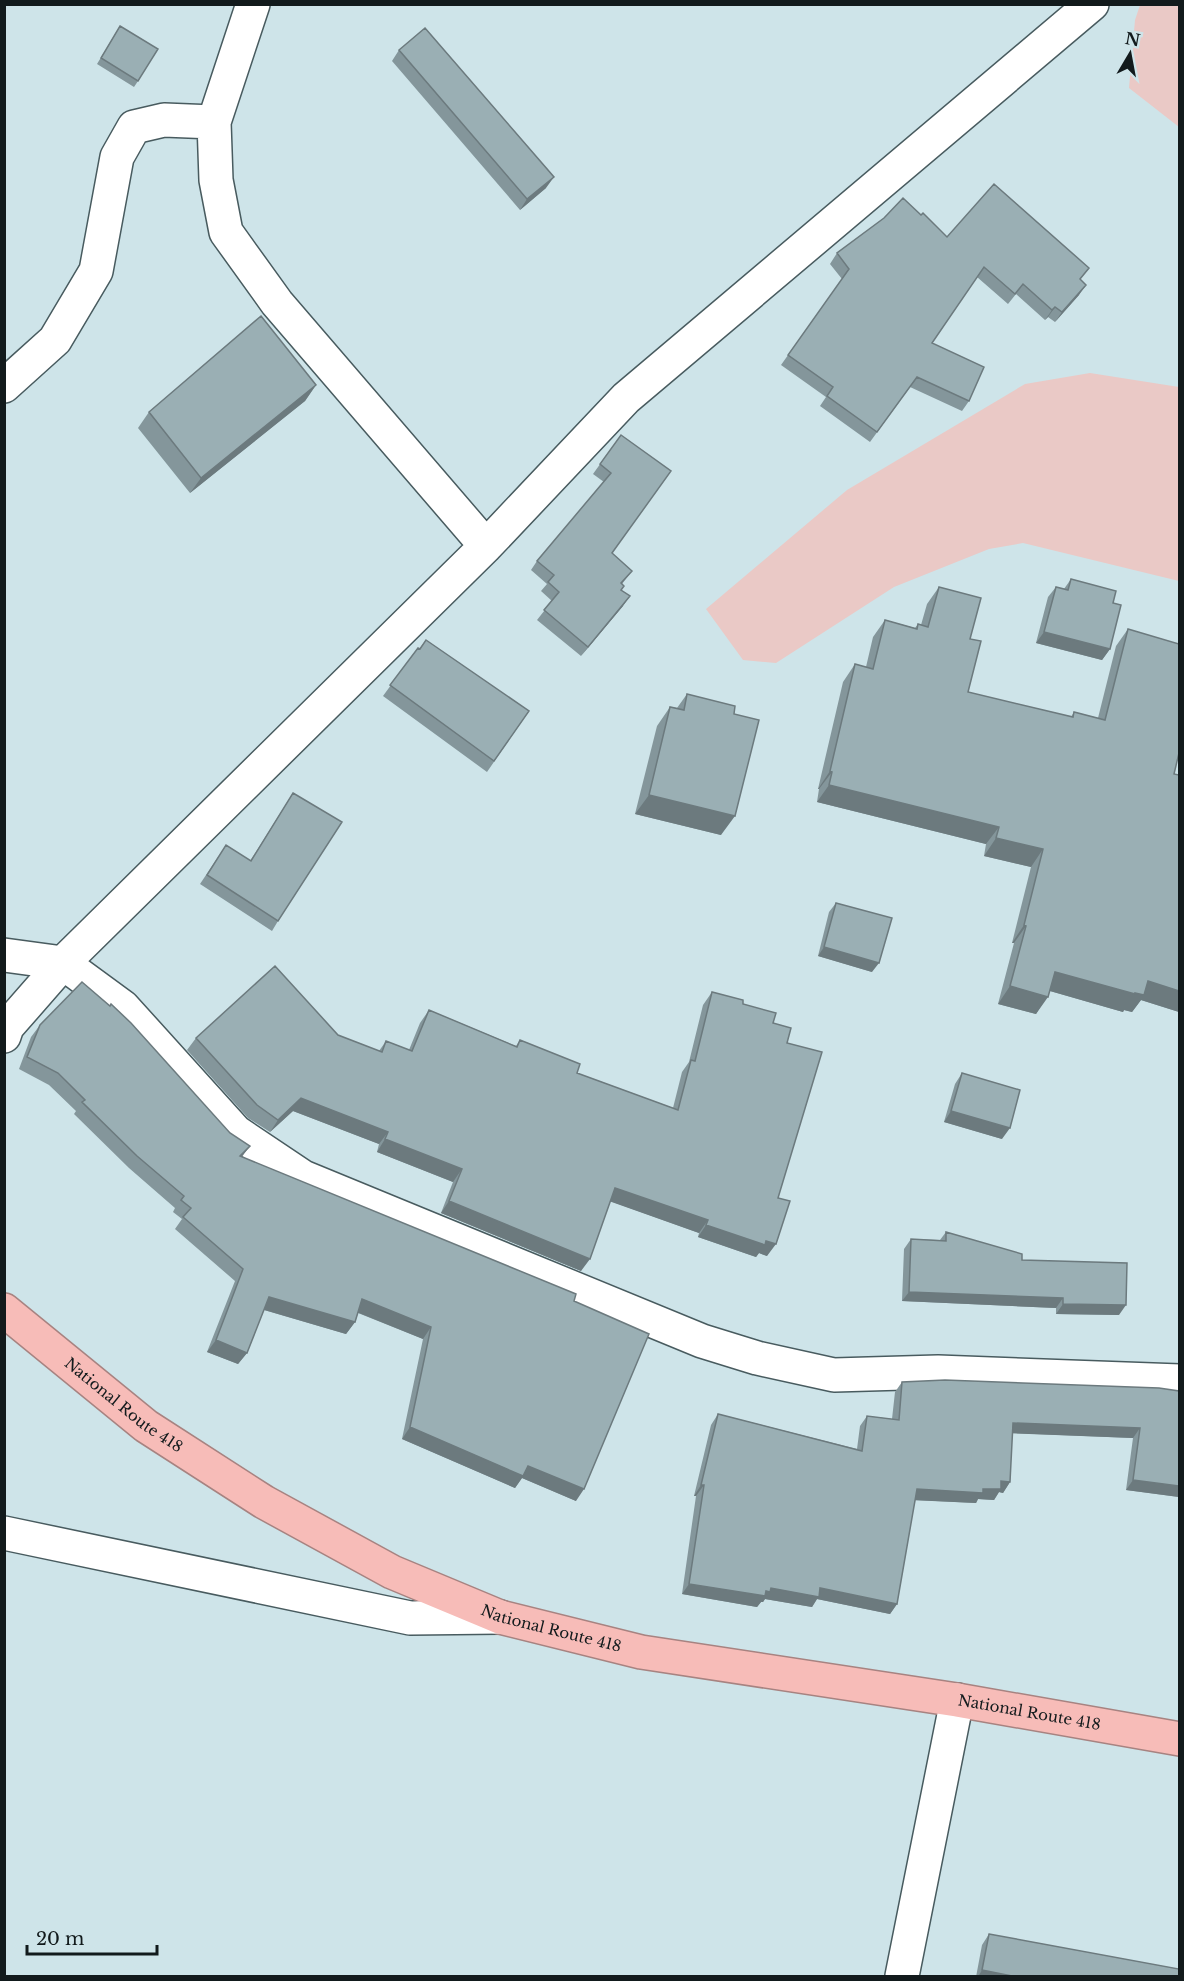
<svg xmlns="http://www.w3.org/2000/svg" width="1184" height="1981" viewBox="0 0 1184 1981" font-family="'Libre Baskerville',serif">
<rect width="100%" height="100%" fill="#cee4e9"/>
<!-- green -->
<path fill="#eac9c6" d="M 1140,5 L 1179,5 L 1179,127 L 1129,88 L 1135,20 Z
M 1090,373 L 1179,387 L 1179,581 L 1023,543 L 989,549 L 894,587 L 776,663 L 743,660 L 706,609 L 847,490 L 1025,384 Z"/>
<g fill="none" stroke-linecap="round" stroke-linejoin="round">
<defs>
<path id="minor" d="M 214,122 L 216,180 L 226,232 L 277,303 L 486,546
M 4,386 L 55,340 L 96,271 L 117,157 L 134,127 L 164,120 L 214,122 L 253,4
M 4,955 L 63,963 L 123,1007 L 236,1132 L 303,1177 L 702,1341 L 757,1358 L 834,1375 L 938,1372 L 1180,1381
M 4,1036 L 7,1027 L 63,963 L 486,546 L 626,398 L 1092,4
M 4,1533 L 410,1618 L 500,1617
M 902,1976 L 957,1700"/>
<g id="highway">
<path id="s1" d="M 4,1310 L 146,1426 L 264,1502 L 392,1572 L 500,1617 L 641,1652 L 957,1700 L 1180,1739"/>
</g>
</defs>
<!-- minor casing -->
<use href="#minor" stroke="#485b5f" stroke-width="36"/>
<!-- highway casing -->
<use href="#highway" stroke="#a78381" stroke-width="36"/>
<!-- minor -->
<use href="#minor" stroke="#fff" stroke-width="33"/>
<!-- highway -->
<use href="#highway" stroke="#f7bcb8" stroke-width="33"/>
</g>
<!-- wall -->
<path fill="#84969b" d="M 120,26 L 138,81 L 134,87 L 97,64 Z
M 399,50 L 546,188 L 520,210 L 392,61 Z
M 921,215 L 947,237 L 1081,280 L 1079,295 L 1055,322 L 1048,317 L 1045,320 L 1016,294 L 1008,304 L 977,277 L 932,343 L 969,401 L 962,411 L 910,387 L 870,442 L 820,406 L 826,397 L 781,365 L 842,279 L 830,264 L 837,253 Z
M 316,385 L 305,401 L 190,493 L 138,428 L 149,412 Z
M 621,435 L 612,553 L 632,571 L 622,584 L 621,590 L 623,606 L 581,656 L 537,620 L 552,601 L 541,591 L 547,584 L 531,570 L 537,561 L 604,482 L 593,474 Z
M 1071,579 L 1113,603 L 1110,649 L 1102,660 L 1036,643 L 1048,597 L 1056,587 L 1064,589 Z
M 939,587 L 970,639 L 968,692 L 1071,717 L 1074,712 L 1098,718 L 1116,646 L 1128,629 L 1174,774 L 1179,775 L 1179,1012 L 1141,1000 L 1132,1012 L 1124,1010 L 1123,1012 L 1050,991 L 1036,1014 L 998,1004 L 1014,943 L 1012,943 L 1031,867 L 984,856 L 986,844 L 817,802 L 819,789 L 818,789 L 843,682 L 855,664 L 866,667 L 873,637 L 885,620 L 915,628 L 918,624 L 921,625 L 927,604 Z
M 426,640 L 529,711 L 487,772 L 383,696 L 418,648 L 419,649 Z
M 687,694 L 734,714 L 721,835 L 635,814 L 657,726 L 670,707 L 677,708 Z
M 293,793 L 278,921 L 272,931 L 200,884 L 226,845 L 250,861 Z
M 836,903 L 872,972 L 818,956 L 829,912 Z
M 712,992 L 743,1004 L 773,1023 L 787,1043 L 778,1198 L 767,1256 L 759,1253 L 756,1257 L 698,1237 L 699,1233 L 610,1201 L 581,1271 L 441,1213 L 453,1182 L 377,1152 L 379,1144 L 293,1111 L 270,1132 L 248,1118 L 187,1050 L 196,1038 L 338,1035 L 379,1051 L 386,1041 L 409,1050 L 420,1023 L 429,1010 L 516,1046 L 520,1040 L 577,1073 L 673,1108 L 682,1072 L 689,1062 L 703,1005 Z
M 40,1025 L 242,1157 L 574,1301 L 576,1501 L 522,1478 L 515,1488 L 402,1439 L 423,1339 L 358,1313 L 355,1322 L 346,1334 L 264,1310 L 247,1353 L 238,1364 L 207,1352 L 235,1281 L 175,1229 L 182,1219 L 173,1212 L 175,1208 L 129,1168 L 74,1114 L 76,1111 L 49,1085 L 19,1069 L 31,1037 Z
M 962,1073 L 1002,1139 L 944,1122 L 955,1084 Z
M 946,1232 L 1119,1315 L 1056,1314 L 1056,1308 L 902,1301 L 904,1249 L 911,1239 L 940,1240 Z
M 902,1382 L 1179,1391 L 1179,1497 L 1126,1490 L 1133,1438 L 1012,1433 L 1010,1482 L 1003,1493 L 999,1492 L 994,1500 L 978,1499 L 976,1503 L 915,1500 L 897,1604 L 890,1614 L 817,1599 L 812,1607 L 765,1599 L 763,1602 L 761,1602 L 757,1607 L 682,1594 L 696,1496 L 694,1496 L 711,1425 L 718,1414 L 857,1449 L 860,1426 L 867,1416 L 892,1419 L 895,1392 Z
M 989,1934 L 1179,1977 L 976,1977 L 982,1945 Z"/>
<!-- shaded-wall -->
<path fill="#6c7a7e" d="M 554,177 L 546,188 L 520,210 L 527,199 Z
M 1086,285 L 1079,295 L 1055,322 L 1062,312 Z
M 1055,307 L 1048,317 L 1045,320 L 1052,310 Z
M 316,385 L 305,401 L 190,493 L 201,478 Z
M 630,596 L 623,606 L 581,656 L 588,647 Z
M 1044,632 L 1110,649 L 1102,660 L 1036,643 Z
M 830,771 L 832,772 L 819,789 L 818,789 Z
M 829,785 L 999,827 L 986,844 L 817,802 Z
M 649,795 L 735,816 L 721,835 L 635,814 Z
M 996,838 L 1043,849 L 1031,867 L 984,856 Z
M 1024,925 L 1026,926 L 1014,943 L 1012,943 Z
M 824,947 L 879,963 L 872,972 L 818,956 Z
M 1055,972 L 1148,981 L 1179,991 L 1179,1012 L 1141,1000 L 1132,1012 L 1124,1010 L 1123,1012 L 1043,989 Z
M 1010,986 L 1048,997 L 1036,1014 L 998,1004 Z
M 301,1098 L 388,1132 L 379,1144 L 293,1111 L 270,1132 L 278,1120 Z
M 951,1111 L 1010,1128 L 1002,1139 L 944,1122 Z
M 385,1139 L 462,1169 L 453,1182 L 377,1152 Z
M 250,1146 L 241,1158 L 240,1156 Z
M 615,1188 L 708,1220 L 699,1233 L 606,1200 Z
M 449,1201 L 590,1259 L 581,1271 L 441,1213 Z
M 706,1225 L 766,1241 L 776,1244 L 767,1256 L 759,1253 L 756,1257 L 698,1237 Z
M 909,1292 L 1063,1298 L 1056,1308 L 902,1301 Z
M 269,1297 L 355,1322 L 346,1334 L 261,1309 Z
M 362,1299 L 431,1327 L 423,1339 L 354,1311 Z
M 1063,1304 L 1126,1305 L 1119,1315 L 1056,1314 Z
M 216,1340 L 247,1353 L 238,1364 L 207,1352 Z
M 1013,1423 L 1140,1428 L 1133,1438 L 1005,1433 Z
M 410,1427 L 528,1466 L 584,1489 L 576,1501 L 522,1478 L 515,1488 L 402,1439 Z
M 1133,1480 L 1179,1486 L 1179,1497 L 1126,1490 Z
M 1001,1481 L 1010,1482 L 1003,1493 L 999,1492 L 994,1500 L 978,1499 L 976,1503 L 910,1500 L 917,1489 L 983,1489 Z
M 701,1485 L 704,1485 L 696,1496 L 694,1496 Z
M 689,1584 L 766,1591 L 771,1588 L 820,1588 L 897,1604 L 890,1614 L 817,1599 L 812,1607 L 765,1599 L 763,1602 L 761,1602 L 757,1607 L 682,1594 Z
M 982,1970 L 1017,1977 L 978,1977 Z"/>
<!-- building -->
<path fill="#9aafb4" stroke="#6c7a7e" stroke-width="1.5" d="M 120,26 L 158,49 L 138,81 L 101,58 Z
M 425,28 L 554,177 L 527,199 L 399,50 Z
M 994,184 L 1089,268 L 1080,279 L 1086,285 L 1062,312 L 1055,307 L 1052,310 L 1023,284 L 1015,294 L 984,267 L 932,343 L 984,367 L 969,401 L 917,377 L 877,432 L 827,396 L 833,387 L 788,355 L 849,269 L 837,253 L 884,218 L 903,198 L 921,215 L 923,213 L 947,237 Z
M 261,316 L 316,385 L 201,478 L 149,412 Z
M 621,435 L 671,471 L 612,553 L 632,571 L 621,583 L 624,586 L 621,590 L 630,596 L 588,647 L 544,610 L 559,592 L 548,582 L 554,575 L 537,561 L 611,473 L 600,464 Z
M 1071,579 L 1116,591 L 1113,603 L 1121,605 L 1110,649 L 1044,632 L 1056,587 L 1068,590 Z
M 939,587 L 981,598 L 970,639 L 981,641 L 968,692 L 1073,717 L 1074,712 L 1105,720 L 1128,629 L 1179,644 L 1179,753 L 1174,774 L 1179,775 L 1179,991 L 1148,981 L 1144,995 L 1135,993 L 1135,994 L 1055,972 L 1048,997 L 1010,986 L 1026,926 L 1024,925 L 1043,849 L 996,838 L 999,827 L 829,785 L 832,772 L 830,771 L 855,664 L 873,669 L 885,620 L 917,629 L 918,624 L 928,627 Z
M 426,640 L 529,711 L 494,761 L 390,685 L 418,648 L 420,649 Z
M 687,694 L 735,706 L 734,714 L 759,720 L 735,816 L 649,795 L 670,707 L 684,710 Z
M 293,793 L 342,822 L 278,921 L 207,875 L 226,845 L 251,861 Z
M 836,903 L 892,918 L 879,963 L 824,947 Z
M 275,966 L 338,1035 L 382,1052 L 386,1041 L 412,1051 L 429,1010 L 517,1047 L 520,1040 L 580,1064 L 577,1073 L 678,1110 L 691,1060 L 695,1061 L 712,992 L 743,1000 L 743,1004 L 776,1013 L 773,1023 L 791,1028 L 787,1043 L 822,1052 L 778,1198 L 790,1201 L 776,1244 L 766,1241 L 765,1245 L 706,1225 L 708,1220 L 615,1188 L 590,1259 L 449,1201 L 462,1169 L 385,1139 L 388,1132 L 301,1098 L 278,1120 L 257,1105 L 196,1038 Z
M 82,982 L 110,1006 L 111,1004 L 131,1023 L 230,1133 L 250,1146 L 240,1156 L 576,1294 L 574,1301 L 649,1334 L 584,1489 L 528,1466 L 523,1476 L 410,1427 L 431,1327 L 362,1299 L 355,1322 L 269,1297 L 247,1353 L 216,1340 L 243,1269 L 183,1217 L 191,1208 L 181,1200 L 184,1196 L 137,1156 L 82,1102 L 85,1100 L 58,1073 L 27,1057 L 40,1025 Z
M 962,1073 L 1020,1090 L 1010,1128 L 951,1111 Z
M 946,1232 L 1022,1254 L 1022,1260 L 1127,1263 L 1126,1305 L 1063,1304 L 1063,1298 L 909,1292 L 911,1239 L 946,1241 Z
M 945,1380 L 1159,1388 L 1179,1391 L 1179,1486 L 1133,1480 L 1140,1428 L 1013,1423 L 1010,1482 L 1001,1481 L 1001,1489 L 983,1489 L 983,1493 L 917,1489 L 897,1604 L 820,1588 L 819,1597 L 771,1588 L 770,1592 L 766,1591 L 765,1596 L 689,1584 L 704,1485 L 701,1485 L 718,1414 L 862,1451 L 867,1416 L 899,1420 L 902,1382 Z
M 989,1934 L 1179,1969 L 1179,1977 L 1017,1977 L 982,1970 Z"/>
<g text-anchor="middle" stroke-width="4.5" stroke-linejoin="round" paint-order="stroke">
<!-- street labels -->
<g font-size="15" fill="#121a1c" stroke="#cee4e9">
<text dy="5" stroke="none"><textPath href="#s1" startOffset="153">National Route 418</textPath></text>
<text dy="5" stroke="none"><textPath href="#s1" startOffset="639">National Route 418</textPath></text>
<text dy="5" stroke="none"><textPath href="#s1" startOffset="1125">National Route 418</textPath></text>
</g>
</g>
<!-- border -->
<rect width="1184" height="1981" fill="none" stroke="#121a1c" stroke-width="12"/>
<!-- north arrow -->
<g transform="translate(1130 54) rotate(10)" stroke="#cee4e9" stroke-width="4.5" paint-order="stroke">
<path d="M0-4.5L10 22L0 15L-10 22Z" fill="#121a1c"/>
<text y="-9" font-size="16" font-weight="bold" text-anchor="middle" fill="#121a1c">N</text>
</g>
<!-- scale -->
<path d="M27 1945v9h130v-9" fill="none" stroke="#121a1c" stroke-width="3"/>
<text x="36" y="1945" font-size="18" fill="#121a1c" stroke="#cee4e9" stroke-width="4.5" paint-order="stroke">20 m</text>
</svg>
